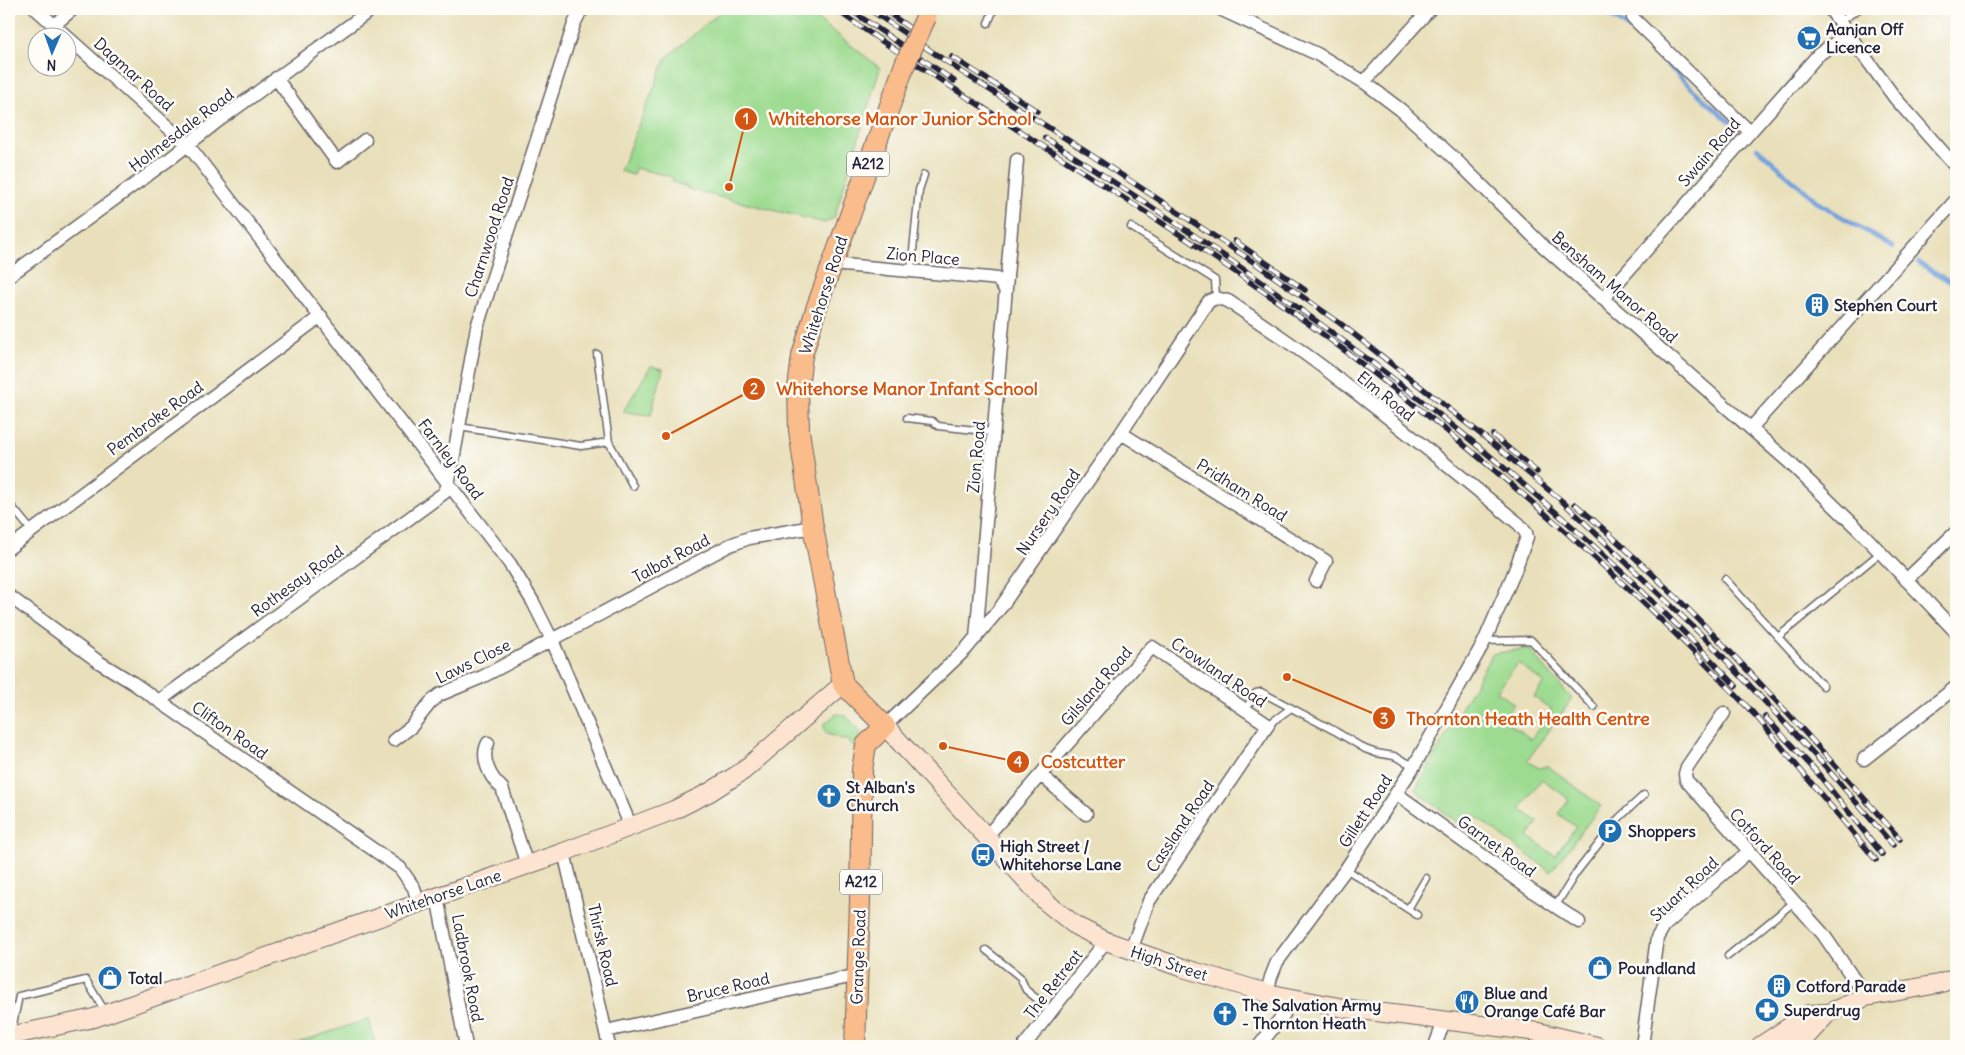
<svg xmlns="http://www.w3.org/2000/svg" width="1965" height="1055" viewBox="0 0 1965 1055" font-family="Delius,sans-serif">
<rect width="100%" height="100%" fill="#fdfcf7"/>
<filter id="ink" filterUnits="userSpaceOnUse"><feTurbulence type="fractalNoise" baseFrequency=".02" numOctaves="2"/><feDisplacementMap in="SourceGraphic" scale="10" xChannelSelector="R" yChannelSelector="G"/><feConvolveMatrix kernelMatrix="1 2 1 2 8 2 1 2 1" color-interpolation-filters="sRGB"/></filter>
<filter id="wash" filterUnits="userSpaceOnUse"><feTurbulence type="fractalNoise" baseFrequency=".0096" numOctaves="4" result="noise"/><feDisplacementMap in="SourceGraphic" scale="20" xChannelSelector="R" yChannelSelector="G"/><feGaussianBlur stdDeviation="1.12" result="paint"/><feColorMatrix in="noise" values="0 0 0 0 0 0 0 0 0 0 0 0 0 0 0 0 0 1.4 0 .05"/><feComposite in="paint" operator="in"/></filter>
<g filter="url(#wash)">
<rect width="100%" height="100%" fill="#e9e0bb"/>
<!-- green -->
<path fill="#9ddb90" stroke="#607e66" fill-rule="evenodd" d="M 724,9 L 805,9 L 880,68 L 834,218 L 825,223 L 687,189 L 688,187 L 672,182 L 673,177 L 635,168 L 633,175 L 620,171 L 666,58 Z
M 651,366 L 663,369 L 651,415 L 623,412 Z
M 1528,648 L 1572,699 L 1527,761 L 1539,768 L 1548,766 L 1601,806 L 1551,872 L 1471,813 L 1458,823 L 1415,790 L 1492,654 ZM 1518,663 L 1544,683 L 1534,697 L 1552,710 L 1531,739 L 1503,719 L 1514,704 L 1497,691 ZM 1542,779 L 1569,799 L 1558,814 L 1576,827 L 1555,856 L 1528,836 L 1538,822 L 1520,809 Z
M 836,714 L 845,715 L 861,731 L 855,748 L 848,741 L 827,734 L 823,725 Z
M 369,1019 L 376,1046 L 287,1046 Z"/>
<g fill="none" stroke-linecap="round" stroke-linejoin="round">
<!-- stream -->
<path stroke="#73a1dc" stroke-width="4.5" d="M 1602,11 C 1632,26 1655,53 1679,76 C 1696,93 1715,109 1734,125
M 1757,148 L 1820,204 L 1893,247
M 1919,263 L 1956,285"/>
</g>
</g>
<g filter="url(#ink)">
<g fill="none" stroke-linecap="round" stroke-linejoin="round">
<defs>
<path id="service" d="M 1839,22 L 1859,9
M 988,23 L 994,9
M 1131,227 L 1215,280 L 1216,298
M 911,271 L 919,190 L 924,175
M 597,354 L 609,442 L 633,486
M 907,418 L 932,421 L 938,426 L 994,432
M 459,427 L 581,446 L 609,442
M 9,503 L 31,530
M 1725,579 L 1778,637
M 1485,641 L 1531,640 L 1594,707
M 1823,686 L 1778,637 L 1880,553
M 1245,710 L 1256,693 L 1261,692 L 1335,731 L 1365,749 L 1376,753 L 1394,756 L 1414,766
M 1268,725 L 1291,708
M 1346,869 L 1417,915
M 1555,907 L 1576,873 L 1619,818 L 1644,795
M 1408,909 L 1426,878
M 986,950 L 1020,977 L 1026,990 L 1052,1011
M 1728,956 L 1794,902
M 11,1034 L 19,996 L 86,980 L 103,1008 L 108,1008"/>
<path id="minor" d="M 36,9 L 188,145 L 510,564 L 533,602 L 552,640 L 631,827
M 1220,9 L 1317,54 L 1364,82 L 1401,110 L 1456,160 L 1543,246 L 1789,462 L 1862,533 L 1956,632
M 1830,9 L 1895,98 L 1956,167
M 1633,18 L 1749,131
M 54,25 L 73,9
M 276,78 L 337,162 L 365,140
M 1364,82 L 1430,9
M 832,264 L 989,278 L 997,279 L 1005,289
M 9,276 L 171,158 L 214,124 L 372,9
M 1603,299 L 1818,55 L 1848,34
M 1751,428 L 1956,200
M 1121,433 L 1326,561 L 1316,581
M 9,548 L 321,316
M 1906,580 L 1956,532
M 9,596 L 99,662 L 133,683 L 400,868 L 414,888 L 418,903
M 976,638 L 1017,160
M 159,701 L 444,493 C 451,482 449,472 453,460 L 477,327 L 574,24 L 580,12 L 584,9
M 1724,713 L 1687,767 L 1685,774 L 1686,780 L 1823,934 L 1866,997
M 885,726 L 966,649 L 1001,607 L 1121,433 L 1209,301 L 1216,298 L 1228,301 C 1265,326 1302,350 1337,378 C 1399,425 1459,475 1519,524 L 1526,533 L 1527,537 L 1514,573 L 1484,642 L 1414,766 L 1346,869 L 1277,962 L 1271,977 L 1267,993
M 394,740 L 411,727 L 430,703 L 439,695 L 482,677 L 730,545 L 749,538 L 813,527
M 488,743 C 480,758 490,778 502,788 L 527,865
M 1864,759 L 1956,687
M 1041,775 L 1086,814
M 1397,794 L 1532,891 L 1579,922
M 986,837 L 1152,647 L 1268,725 L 1149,901 L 1131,950
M 564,852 L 609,1046
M 436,897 L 439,907 L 466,1046
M 606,1031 L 858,975
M 1024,1046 L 1106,941
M 1259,1046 L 1284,1014 L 1287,998
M 1435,1046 L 1444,1021
M 1642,1046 L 1657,938 L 1664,926 L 1749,851"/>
<path id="secondary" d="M 885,726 L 1046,902 L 1076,926 L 1106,941 L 1183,968 L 1267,993 L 1344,1008 L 1538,1032 L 1597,1046
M 9,1036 L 94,1018 L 564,852 L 674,810 L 710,792 L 743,771 L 843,684
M 1760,1046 L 1809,1014 L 1828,1013 L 1866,997 L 1938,984 L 1956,978
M 1790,1046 L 1807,1036 L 1828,1013"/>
<path id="primary" d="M 855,1046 L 860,901 L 862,770 L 866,745 L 885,726 L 843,684 L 813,527 L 802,451 L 799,430 L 798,388 L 802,356 L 816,309 L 905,64"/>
</defs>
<!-- service casing -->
<use href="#service" stroke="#686468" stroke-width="9"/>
<!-- minor casing -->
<use href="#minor" stroke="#686468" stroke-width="15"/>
<!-- secondary casing -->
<use href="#secondary" stroke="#686468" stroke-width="20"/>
<!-- primary casing -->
<use href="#primary" stroke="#686468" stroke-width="22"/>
<!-- service -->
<use href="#service" stroke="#fff" stroke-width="6"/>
<!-- minor -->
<use href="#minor" stroke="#fff" stroke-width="12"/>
<!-- secondary -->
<use href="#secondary" stroke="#fde4d1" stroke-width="18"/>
<!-- primary -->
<use href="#primary" stroke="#fabc8b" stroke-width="20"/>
<defs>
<path id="rail" d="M 835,9 C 1004,127 1184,228 1348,353 C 1492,463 1630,582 1754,714 C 1769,731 1783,749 1797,766 C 1824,798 1850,829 1876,860
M 849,9 L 954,81
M 869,9 L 962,72 L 1085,151 L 1255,263 L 1341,324 L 1492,443 L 1562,501 L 1710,643 L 1824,765 L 1893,845
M 883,9 L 911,29
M 952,57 L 1037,111
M 1045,138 C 1294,295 1534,471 1736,686
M 1235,241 L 1305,290
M 1493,435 L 1537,472
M 1575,504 C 1693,605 1797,722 1900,839
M 1765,717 L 1816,771 L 1882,854"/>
</defs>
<!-- rail casing -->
<use href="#rail" stroke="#22223b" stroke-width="5.5"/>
<!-- rail -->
<use href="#rail" stroke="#fdfcf7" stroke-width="4" stroke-dasharray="11" stroke-linecap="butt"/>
<defs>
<path id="primary-bridge" d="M 905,64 L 926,17"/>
</defs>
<!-- primary-bridge casing -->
<use href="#primary-bridge" stroke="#686468" stroke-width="22" stroke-linecap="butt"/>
<!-- primary-bridge -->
<use href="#primary-bridge" stroke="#fabc8b" stroke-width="20"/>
</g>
</g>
<!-- icons -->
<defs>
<symbol id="supermarket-disc" viewBox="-11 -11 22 22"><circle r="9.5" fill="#1f6fb2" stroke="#fdfcf7"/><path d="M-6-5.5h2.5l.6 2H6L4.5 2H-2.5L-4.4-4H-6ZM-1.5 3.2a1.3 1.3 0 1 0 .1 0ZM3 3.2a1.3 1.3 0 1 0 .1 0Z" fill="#fff"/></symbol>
<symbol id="building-disc" viewBox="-11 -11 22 22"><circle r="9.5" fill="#1f6fb2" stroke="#fdfcf7"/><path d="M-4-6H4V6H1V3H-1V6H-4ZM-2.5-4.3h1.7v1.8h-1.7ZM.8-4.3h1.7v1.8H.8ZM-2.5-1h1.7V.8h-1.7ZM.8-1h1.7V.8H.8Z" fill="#fff"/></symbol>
<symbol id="church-disc" viewBox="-11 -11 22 22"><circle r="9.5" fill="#1f6fb2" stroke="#fdfcf7"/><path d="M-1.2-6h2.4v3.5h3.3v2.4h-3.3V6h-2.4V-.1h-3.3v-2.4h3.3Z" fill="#fff"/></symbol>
<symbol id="parking-disc" viewBox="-11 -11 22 22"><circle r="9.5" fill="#1f6fb2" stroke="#fdfcf7"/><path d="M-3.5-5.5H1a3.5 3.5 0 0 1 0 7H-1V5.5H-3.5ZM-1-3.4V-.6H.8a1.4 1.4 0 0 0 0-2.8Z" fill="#fff"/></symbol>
<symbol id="bus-disc" viewBox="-11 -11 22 22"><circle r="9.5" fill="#1f6fb2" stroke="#fdfcf7"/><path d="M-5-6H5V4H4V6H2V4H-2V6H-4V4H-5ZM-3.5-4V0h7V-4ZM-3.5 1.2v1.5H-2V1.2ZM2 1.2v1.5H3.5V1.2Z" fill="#fff"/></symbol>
<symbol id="shop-disc" viewBox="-11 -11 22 22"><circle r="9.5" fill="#1f6fb2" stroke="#fdfcf7"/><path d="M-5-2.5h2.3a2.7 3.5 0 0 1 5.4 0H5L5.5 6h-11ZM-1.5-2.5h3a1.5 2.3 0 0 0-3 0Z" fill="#fff"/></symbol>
<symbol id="restaurant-disc" viewBox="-11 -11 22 22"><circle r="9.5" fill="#1f6fb2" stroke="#fdfcf7"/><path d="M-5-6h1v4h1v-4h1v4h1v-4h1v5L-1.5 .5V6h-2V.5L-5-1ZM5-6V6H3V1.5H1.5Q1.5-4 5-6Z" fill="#fff"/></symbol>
<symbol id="pharmacy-disc" viewBox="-11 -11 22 22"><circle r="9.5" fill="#1f6fb2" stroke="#fdfcf7"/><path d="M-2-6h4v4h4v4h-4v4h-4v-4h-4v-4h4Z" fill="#fff"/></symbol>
</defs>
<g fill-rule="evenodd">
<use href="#supermarket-disc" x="1795" y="24" width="28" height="28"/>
<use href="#building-disc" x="1803" y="291" width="28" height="28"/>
<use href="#church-disc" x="815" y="782" width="28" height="28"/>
<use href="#parking-disc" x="1596" y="817" width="28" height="28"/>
<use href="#bus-disc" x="969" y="841" width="28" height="28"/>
<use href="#shop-disc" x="1586" y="954" width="28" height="28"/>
<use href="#shop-disc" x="96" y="964" width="28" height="28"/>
<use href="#building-disc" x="1765" y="972" width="28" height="28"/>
<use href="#restaurant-disc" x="1453" y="988" width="28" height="28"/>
<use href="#pharmacy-disc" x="1753" y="996" width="28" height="28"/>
<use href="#church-disc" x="1211" y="1000" width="28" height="28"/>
</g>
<g text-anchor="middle" stroke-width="5" stroke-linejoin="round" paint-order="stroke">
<!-- shield labels -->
<g fill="#fdfcf7" stroke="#646373" stroke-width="1">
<rect x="847" y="151.5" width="42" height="25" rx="4"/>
<rect x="840" y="869.5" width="42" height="25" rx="4"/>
</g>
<g font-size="15" font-weight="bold" fill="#22223b">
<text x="868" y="169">A212</text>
<text x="861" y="887">A212</text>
</g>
<!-- poi labels -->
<g font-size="16" font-weight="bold" fill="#22223b" stroke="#fdfcf7" text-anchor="start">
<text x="1826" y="35">Aanjan Off<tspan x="1826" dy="18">Licence</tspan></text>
<text x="1834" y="311">Stephen Court</text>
<text x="846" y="793">St Alban's<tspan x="846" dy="18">Church</tspan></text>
<text x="1628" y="837">Shoppers</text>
<text x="1000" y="852">High Street /<tspan x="1000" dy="18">Whitehorse Lane</tspan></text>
<text x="1618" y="974">Poundland</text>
<text x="128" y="984">Total</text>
<text x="1796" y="992">Cotford Parade</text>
<text x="1484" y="999">Blue and<tspan x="1484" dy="18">Orange Café Bar</tspan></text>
<text x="1242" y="1011">The Salvation Army<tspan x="1242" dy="18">- Thornton Heath</tspan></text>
<text x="1784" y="1016">Superdrug</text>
</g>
<!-- street labels -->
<g font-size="16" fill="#22223b" stroke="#fdfcf7">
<text transform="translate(134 74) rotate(42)" y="6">Dagmar Road</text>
<text transform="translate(181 130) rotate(-37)" y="6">Holmesdale Road</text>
<text transform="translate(1709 152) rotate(-49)" y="6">Swain Road</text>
<text transform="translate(489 237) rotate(-72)" y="6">Charnwood Road</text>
<text transform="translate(923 256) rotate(5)" y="6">Zion Place</text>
<text transform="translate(1615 287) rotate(41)" y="6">Bensham Manor Road</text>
<text transform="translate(823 295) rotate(-72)" y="6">Whitehorse Road</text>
<text transform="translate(1386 396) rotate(39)" y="6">Elm Road</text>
<text transform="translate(155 418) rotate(-36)" y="6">Pembroke Road</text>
<text transform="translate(976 457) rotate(-85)" y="6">Zion Road</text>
<text transform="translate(451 459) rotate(53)" y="6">Farnley Road</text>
<text transform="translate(1242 490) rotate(32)" y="6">Pridham Road</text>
<text transform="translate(1048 512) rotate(-56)" y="6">Nursery Road</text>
<text transform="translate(671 558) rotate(-28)" y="6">Talbot Road</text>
<text transform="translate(297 581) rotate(-36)" y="6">Rothesay Road</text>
<text transform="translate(473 661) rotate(-26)" y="6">Laws Close</text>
<text transform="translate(1219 672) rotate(34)" y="6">Crowland Road</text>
<text transform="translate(1096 686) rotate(-49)" y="6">Gilsland Road</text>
<text transform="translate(230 730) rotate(35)" y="6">Clifton Road</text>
<text transform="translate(1365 811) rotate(-57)" y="6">Gillett Road</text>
<text transform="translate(1180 826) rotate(-56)" y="6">Cassland Road</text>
<text transform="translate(1497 846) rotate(36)" y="6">Garnet Road</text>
<text transform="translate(1765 846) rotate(48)" y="6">Cotford Road</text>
<text transform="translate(1684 889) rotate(-43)" y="6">Stuart Road</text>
<text transform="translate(443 894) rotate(-19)" y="6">Whitehorse Lane</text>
<text transform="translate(603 945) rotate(77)" y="6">Thirsk Road</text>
<text transform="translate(858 957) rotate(-88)" y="6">Grange Road</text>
<text transform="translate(1169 963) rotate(18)" y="6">High Street</text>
<text transform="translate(468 968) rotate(79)" y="6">Ladbrook Road</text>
<text transform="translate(1053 984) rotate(-52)" y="6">The Retreat</text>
<text transform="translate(728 987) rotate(-13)" y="6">Bruce Road</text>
</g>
</g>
<!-- callouts -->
<path fill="none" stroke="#d45411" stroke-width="2" d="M729 187L746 119M666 436L754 389M1287 677L1384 718M943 746L1018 762"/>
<g fill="#d45411" stroke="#fdfcf7" stroke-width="2">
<circle cx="729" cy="187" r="5"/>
<circle cx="666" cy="436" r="5"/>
<circle cx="1287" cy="677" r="5"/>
<circle cx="943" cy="746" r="5"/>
<circle cx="746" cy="119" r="12"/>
<circle cx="754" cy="389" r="12"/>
<circle cx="1384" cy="718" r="12"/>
<circle cx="1018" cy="762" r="12"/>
</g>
<g font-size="15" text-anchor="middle" font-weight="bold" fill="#fff">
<text x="746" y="124">1</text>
<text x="754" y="394">2</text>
<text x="1384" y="724">3</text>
<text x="1018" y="767">4</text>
</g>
<g font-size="18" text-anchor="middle" font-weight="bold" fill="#d45411" stroke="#fdfcf7" stroke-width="5" stroke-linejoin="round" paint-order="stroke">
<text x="900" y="125">Whitehorse Manor Junior School</text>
<text x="907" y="395">Whitehorse Manor Infant School</text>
<text x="1528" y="725">Thornton Heath Health Centre</text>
<text x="1083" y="768">Costcutter</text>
</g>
<!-- margin -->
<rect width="1965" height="1055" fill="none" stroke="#fdfcf7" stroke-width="30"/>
<!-- north arrow -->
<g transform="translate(52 52) rotate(182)"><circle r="24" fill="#fdfcf7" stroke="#a5a5ac"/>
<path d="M0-4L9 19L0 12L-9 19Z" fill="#1f6fb2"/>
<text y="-8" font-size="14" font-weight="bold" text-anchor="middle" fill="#22223b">N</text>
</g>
</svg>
